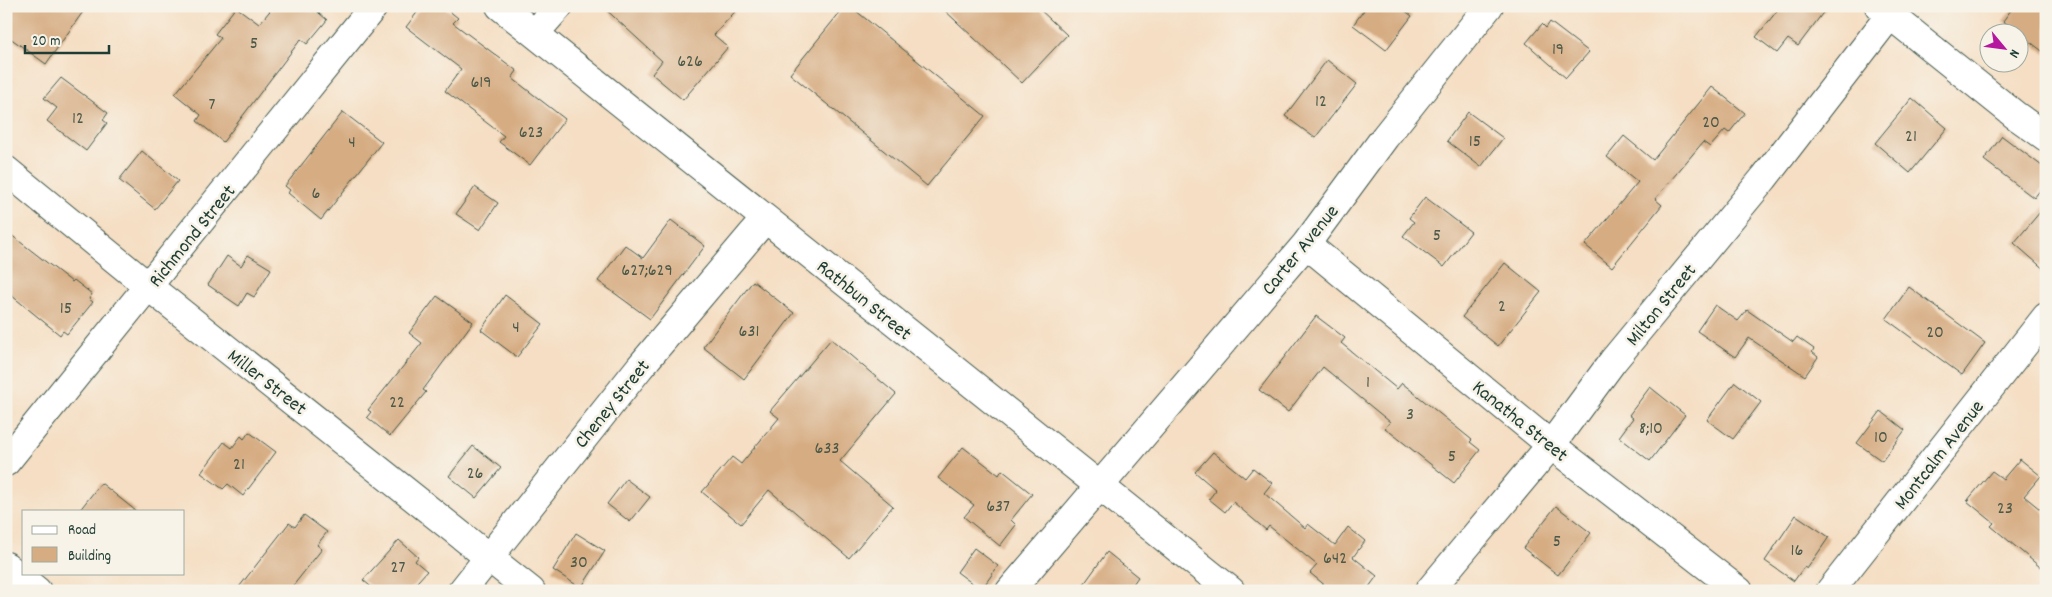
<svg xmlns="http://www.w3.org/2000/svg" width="2052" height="597" viewBox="0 0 2052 597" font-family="Dekko,sans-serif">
<rect width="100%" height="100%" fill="#f7f3e8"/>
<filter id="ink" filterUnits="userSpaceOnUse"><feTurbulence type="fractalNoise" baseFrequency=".02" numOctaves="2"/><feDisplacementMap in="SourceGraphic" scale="10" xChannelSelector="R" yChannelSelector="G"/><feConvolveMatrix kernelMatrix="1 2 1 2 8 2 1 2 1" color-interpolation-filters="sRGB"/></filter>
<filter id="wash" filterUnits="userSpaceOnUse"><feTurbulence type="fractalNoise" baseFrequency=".0096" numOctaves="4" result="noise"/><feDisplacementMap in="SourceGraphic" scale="20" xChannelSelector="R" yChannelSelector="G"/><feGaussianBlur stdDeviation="1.12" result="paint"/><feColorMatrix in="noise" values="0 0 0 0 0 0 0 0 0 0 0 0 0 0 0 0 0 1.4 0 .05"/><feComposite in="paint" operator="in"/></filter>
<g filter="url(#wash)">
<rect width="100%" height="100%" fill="#f5dec3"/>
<g id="blocks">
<!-- building -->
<path fill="#d6ac82" d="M 6,6 L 87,6 L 46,64 L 6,35 Z
M 274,6 L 311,6 L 327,20 L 307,44 L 301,39 L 223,142 L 197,121 L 201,115 L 175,94 L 221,38 L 215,34 L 236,7 L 259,24 Z
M 422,6 L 443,6 L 458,18 L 453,23 L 517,71 L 512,78 L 565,119 L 530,165 L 499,142 L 504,136 L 445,91 L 461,69 L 406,27 Z
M 602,6 L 740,6 L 714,35 L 728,47 L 683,100 L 652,74 L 662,61 Z
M 845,6 L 850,6 L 985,116 L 927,186 L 790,74 Z
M 940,6 L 1036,6 L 1067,35 L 1022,83 Z
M 1367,6 L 1399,6 L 1412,16 L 1386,50 L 1353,25 Z
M 1781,6 L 1828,6 L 1798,46 L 1788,39 L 1777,53 L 1756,37 Z
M 2014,6 L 2046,6 L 2046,54 L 2003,21 Z
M 1550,22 L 1589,52 L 1566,78 L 1526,43 L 1542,24 L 1546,28 Z
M 1327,60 L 1357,84 L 1315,138 L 1285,116 Z
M 61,78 L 108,113 L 103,120 L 107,123 L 86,151 L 47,121 L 57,108 L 44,98 Z
M 1712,87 L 1745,113 L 1729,133 L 1725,130 L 1710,147 L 1703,142 L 1655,199 L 1662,205 L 1612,267 L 1585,245 L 1638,182 L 1607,157 L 1624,136 L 1653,160 Z
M 1912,98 L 1947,128 L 1910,173 L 1875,143 Z
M 343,112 L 382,142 L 321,220 L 288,193 L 290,190 L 285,186 Z
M 1468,112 L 1503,138 L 1481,167 L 1447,141 Z
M 2002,136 L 2046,169 L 2046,183 L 2034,198 L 1984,160 Z
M 142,151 L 178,181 L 155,209 L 119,180 Z
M 475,187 L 498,203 L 480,230 L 456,214 Z
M 1425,197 L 1471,232 L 1444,267 L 1403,236 L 1414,222 L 1409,218 Z
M 2046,205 L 2046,271 L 2014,243 Z
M 671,220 L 705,246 L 650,319 L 598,281 L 625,245 L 643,258 Z
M 6,231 L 72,282 L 74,280 L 92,294 L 89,299 L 93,302 L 67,334 L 63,331 L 60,335 L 6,291 Z
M 248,255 L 271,269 L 254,297 L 247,293 L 239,306 L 208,285 L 227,256 L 241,266 Z
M 1505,263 L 1541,292 L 1498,346 L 1462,317 Z
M 753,281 L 794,313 L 744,379 L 703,347 Z
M 1909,287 L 1985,343 L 1962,375 L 1886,319 Z
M 505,295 L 543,324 L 517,357 L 481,330 Z
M 437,296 L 473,322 L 423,390 L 426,392 L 390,436 L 367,417 L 371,412 L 368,410 L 422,343 L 409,333 Z
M 1715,305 L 1738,321 L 1747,310 L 1793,342 L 1797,337 L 1814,349 L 1812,352 L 1818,357 L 1805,376 L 1749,338 L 1735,357 L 1697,331 Z
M 1316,316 L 1345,338 L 1341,343 L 1397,389 L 1402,383 L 1472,440 L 1470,442 L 1480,450 L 1454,483 L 1385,428 L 1390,422 L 1323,367 L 1288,412 L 1259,390 Z
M 831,339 L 896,394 L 840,461 L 893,506 L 849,558 L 769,490 L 741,524 L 702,492 L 732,457 L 741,464 L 779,418 L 770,411 Z
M 1735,382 L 1761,402 L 1733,439 L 1707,420 Z
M 1650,387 L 1685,415 L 1650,461 L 1619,437 L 1633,418 L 1629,415 Z
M 1881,411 L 1905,430 L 1882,461 L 1857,443 Z
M 249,432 L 276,452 L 243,496 L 228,484 L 223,489 L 201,473 L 224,442 L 232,448 L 241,436 L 244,439 Z
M 473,446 L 501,468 L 476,498 L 449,476 Z
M 963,447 L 999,475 L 1002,470 L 1032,494 L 1011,520 L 1016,525 L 1000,546 L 964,517 L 974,505 L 938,478 Z
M 1213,452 L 1245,478 L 1253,468 L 1272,483 L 1264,493 L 1305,528 L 1308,524 L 1335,545 L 1348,527 L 1365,541 L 1353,557 L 1377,576 L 1366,591 L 1332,591 L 1310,573 L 1317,565 L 1269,526 L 1266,530 L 1233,502 L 1225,512 L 1209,499 L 1216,490 L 1195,472 Z
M 2020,459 L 2041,476 L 2024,496 L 2046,514 L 2046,572 L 1991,526 L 1994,523 L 1967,501 L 1992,471 L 2003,479 Z
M 626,479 L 650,497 L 630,522 L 607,504 Z
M 101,483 L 136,511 L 79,511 Z
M 1556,506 L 1591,533 L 1558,575 L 1523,548 Z
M 304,515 L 327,532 L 317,545 L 322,549 L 289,591 L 236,591 L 289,523 L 295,527 Z
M 1796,515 L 1829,537 L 1807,569 L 1804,567 L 1794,581 L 1765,561 Z
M 576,533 L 605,551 L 581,588 L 553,570 Z
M 399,540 L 418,557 L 415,561 L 427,571 L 409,591 L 376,591 L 363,580 Z
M 974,548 L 998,566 L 981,590 L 957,572 Z
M 1107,552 L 1138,577 L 1128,591 L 1079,591 Z"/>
</g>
</g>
<g filter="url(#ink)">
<use href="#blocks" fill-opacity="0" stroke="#3f5549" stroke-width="1"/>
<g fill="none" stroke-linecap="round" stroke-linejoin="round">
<defs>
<path id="minor" d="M 500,6 L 1231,591
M 1879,6 L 2015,115 L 2046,137
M 535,33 L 559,6
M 6,170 L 149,287 L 531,591
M 1306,244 L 1551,445 L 1739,591
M 6,462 L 374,6
M 6,566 L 37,591
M 462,591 L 640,367 L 765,219
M 1010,591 L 1306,244 L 1385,137 L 1489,6
M 1429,591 L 1551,445 L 1613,361 L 1764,178 L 1890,15
M 1830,591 L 2046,317"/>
</defs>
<!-- minor casing -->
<use href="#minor" stroke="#3f5549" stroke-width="30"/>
<!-- minor -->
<use href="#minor" stroke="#fff" stroke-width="28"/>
</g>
</g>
<g text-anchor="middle" stroke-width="5" stroke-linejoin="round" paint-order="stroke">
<!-- number labels -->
<g font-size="18" fill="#4d5948">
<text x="254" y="48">5</text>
<text x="1558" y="54">19</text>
<text x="690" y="66">626</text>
<text x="481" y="87">619</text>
<text x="1321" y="106">12</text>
<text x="212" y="109">7</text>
<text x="78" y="123">12</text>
<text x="1711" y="127">20</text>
<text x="531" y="137">623</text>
<text x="1911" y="141">21</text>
<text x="1475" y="146">15</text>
<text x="352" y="147">4</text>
<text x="316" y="198">6</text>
<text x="1437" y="240">5</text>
<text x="647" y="275">627;629</text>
<text x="1502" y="311">2</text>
<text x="66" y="313">15</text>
<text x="516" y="332">4</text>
<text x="749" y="336">631</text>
<text x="1935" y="337">20</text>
<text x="1368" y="387">1</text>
<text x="397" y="407">22</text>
<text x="1410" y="419">3</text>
<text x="1651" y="433">8;10</text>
<text x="1881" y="442">10</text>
<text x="827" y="453">633</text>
<text x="1452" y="461">5</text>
<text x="239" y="469">21</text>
<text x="475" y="478">26</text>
<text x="998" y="511">637</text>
<text x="2005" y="513">23</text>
<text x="1557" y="546">5</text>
<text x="1797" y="555">16</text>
<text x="1335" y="563">642</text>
<text x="579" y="567">30</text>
<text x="398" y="572">27</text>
</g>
<!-- street labels -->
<g font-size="20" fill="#1f3d34" stroke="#f7f3e8">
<text transform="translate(191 235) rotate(-51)" y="7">Richmond Street</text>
<text transform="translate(1299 249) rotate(-51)" y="7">Carter Avenue</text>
<text transform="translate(865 299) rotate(39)" y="7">Rathbun Street</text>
<text transform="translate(1660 304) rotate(-51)" y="7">Milton Street</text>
<text transform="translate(268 381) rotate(38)" y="7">Miller Street</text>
<text transform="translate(611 403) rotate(-51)" y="7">Cheney Street</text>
<text transform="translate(1521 420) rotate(39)" y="7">Kanatha Street</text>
<text transform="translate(1938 454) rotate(-52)" y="7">Montcalm Avenue</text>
</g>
</g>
<!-- margin -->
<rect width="2052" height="597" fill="none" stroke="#f7f3e8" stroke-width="25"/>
<!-- legend -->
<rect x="22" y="510" width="162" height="65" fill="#f7f3e8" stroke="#a1aaa0"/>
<rect x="32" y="526" width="25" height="8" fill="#ffffff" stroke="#a1aaa0"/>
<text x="68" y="534" font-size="15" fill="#1f3d34">Road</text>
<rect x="32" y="547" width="25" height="15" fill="#d6ac82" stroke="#a1aaa0"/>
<text x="68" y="560" font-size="15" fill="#1f3d34">Building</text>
<!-- north arrow -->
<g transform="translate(2004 48) rotate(119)"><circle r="24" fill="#f7f3e8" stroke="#a1aaa0"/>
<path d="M0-4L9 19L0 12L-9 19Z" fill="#b5179e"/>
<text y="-8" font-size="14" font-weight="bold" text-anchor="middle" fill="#1f3d34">N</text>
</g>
<!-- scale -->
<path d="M25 45v8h84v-8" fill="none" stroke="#1f3d34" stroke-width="2.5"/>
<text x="32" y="45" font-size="15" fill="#1f3d34" stroke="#f7f3e8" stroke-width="4" paint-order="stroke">20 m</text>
</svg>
